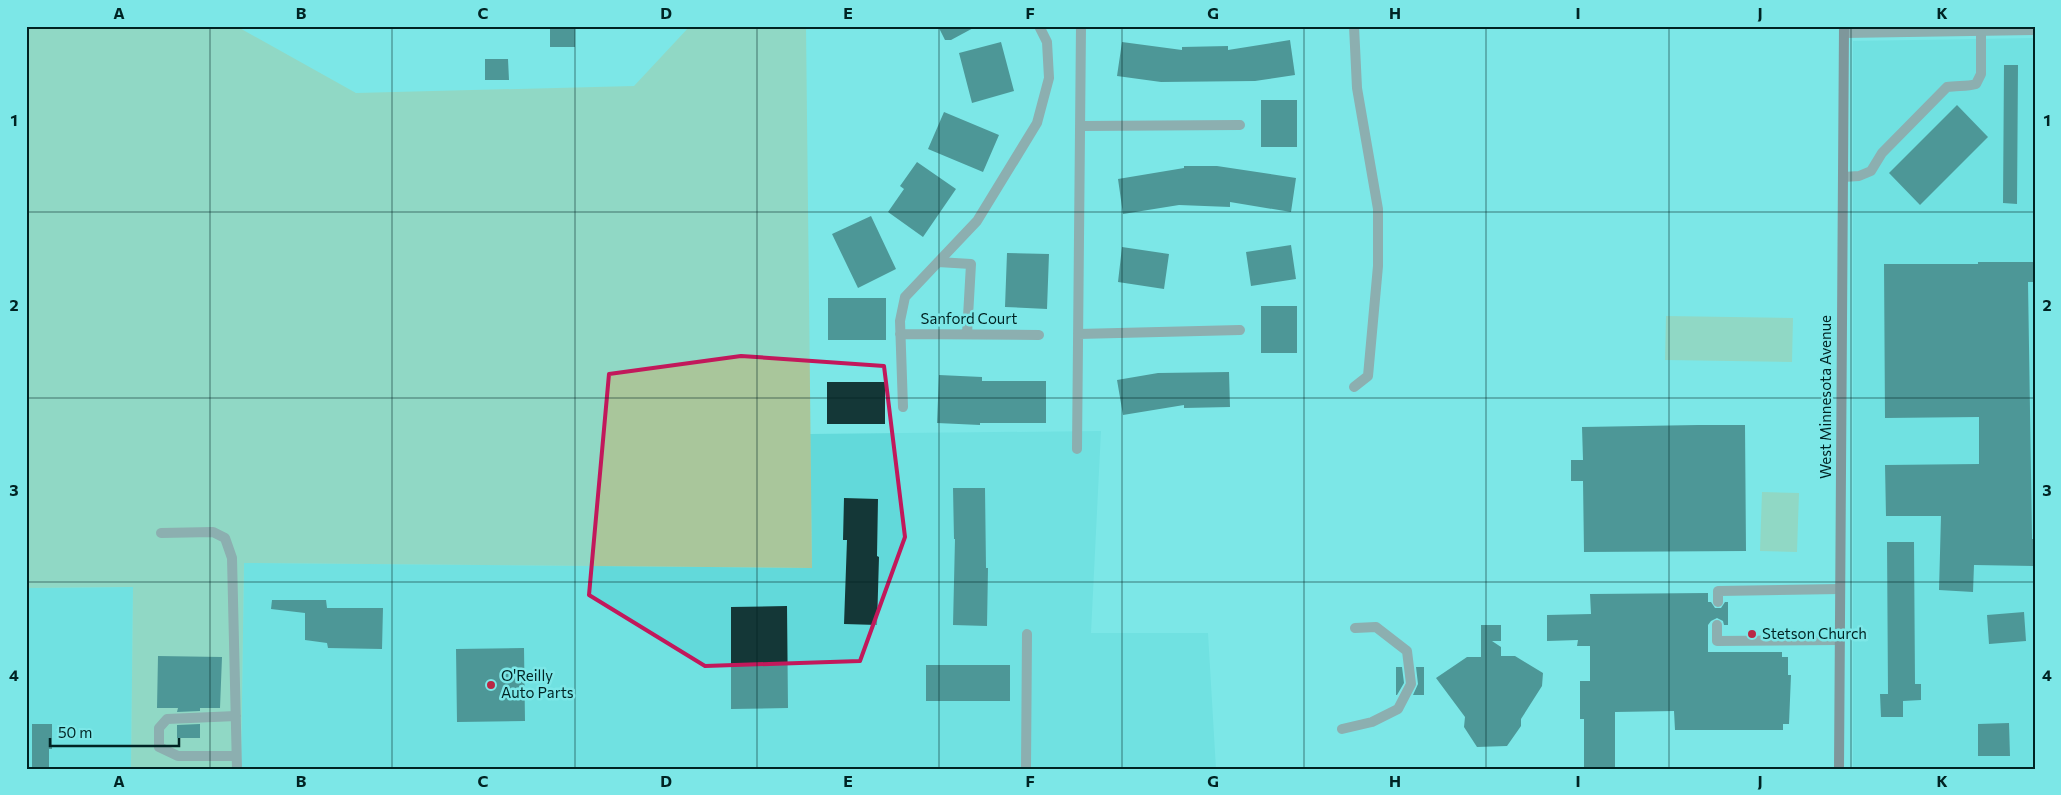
<svg xmlns="http://www.w3.org/2000/svg" width="2061" height="795" viewBox="0 0 2061 795" font-family="Commissioner,sans-serif">
<rect width="100%" height="100%" fill="#7ce7e7"/>
<!-- built -->
<path fill="#62d9da" d="M 2035,38 L 2035,769 L 1853,769 L 1853,41 Z
M 1101,431 L 1091,633 L 1208,633 L 1216,769 L 241,769 L 244,563 L 812,568 L 810,434 Z
M 133,587 L 131,769 L 26,769 L 26,588 Z"/>
<!-- green -->
<path fill="#a9c69b" d="M 26,26 L 236,26 L 356,93 L 634,86 L 690,26 L 806,26 L 812,568 L 244,563 L 241,769 L 131,769 L 133,587 L 26,588 Z
M 1666,316 L 1793,318 L 1792,362 L 1665,360 Z
M 1762,492 L 1799,493 L 1797,552 L 1760,551 Z"/>
<!-- building -->
<path fill="#143737" d="M 550,26 L 575,26 L 575,47 L 550,47 Z
M 938,26 L 977,26 L 951,40 L 945,40 Z
M 1290,40 L 1295,75 L 1255,81 L 1161,82 L 1117,76 L 1122,42 L 1182,50 L 1182,47 L 1228,46 L 1228,50 Z
M 1001,42 L 1014,91 L 972,103 L 959,53 Z
M 485,59 L 508,59 L 509,80 L 485,80 Z
M 2004,65 L 2018,65 L 2017,204 L 2003,203 Z
M 1261,100 L 1297,100 L 1297,147 L 1261,147 Z
M 1957,105 L 1988,137 L 1920,205 L 1889,173 Z
M 944,112 L 999,135 L 983,172 L 928,149 Z
M 917,162 L 956,189 L 923,237 L 888,212 L 904,189 L 900,186 Z
M 1184,166 L 1217,166 L 1296,178 L 1291,212 L 1230,202 L 1230,207 L 1179,205 L 1123,214 L 1118,179 L 1184,168 Z
M 871,216 L 896,269 L 858,288 L 832,234 Z
M 1291,245 L 1296,279 L 1251,286 L 1246,252 Z
M 1122,247 L 1169,254 L 1164,289 L 1118,282 Z
M 1007,253 L 1049,254 L 1047,309 L 1005,307 Z
M 1978,262 L 2035,262 L 2035,282 L 2028,282 L 2032,539 L 2035,539 L 2035,566 L 1974,565 L 1973,592 L 1939,590 L 1941,516 L 1886,516 L 1885,465 L 1979,464 L 1979,417 L 1885,418 L 1884,264 L 1978,264 Z
M 828,298 L 886,298 L 886,340 L 828,340 Z
M 1261,306 L 1297,306 L 1297,353 L 1261,353 Z
M 1229,372 L 1230,407 L 1184,408 L 1184,405 L 1123,415 L 1117,380 L 1158,373 Z
M 939,375 L 982,377 L 982,381 L 1046,381 L 1046,423 L 980,423 L 980,425 L 937,423 Z
M 827,382 L 885,382 L 885,424 L 827,424 Z
M 1698,425 L 1745,425 L 1746,551 L 1584,552 L 1583,481 L 1571,481 L 1571,460 L 1583,460 L 1582,427 Z
M 953,488 L 985,488 L 986,568 L 988,568 L 987,626 L 953,625 L 955,539 L 954,539 Z
M 844,498 L 878,499 L 877,556 L 879,557 L 877,625 L 844,624 L 847,540 L 843,540 Z
M 1887,542 L 1914,542 L 1915,684 L 1921,684 L 1921,700 L 1903,701 L 1903,717 L 1881,717 L 1880,694 L 1888,694 Z
M 1708,593 L 1708,602 L 1711,602 L 1715,608 L 1721,608 L 1725,602 L 1728,602 L 1728,625 L 1724,625 L 1723,621 L 1717,618 L 1711,621 L 1708,625 L 1708,652 L 1782,652 L 1782,657 L 1788,657 L 1788,675 L 1791,675 L 1789,724 L 1783,724 L 1783,730 L 1675,730 L 1674,711 L 1615,712 L 1615,769 L 1584,769 L 1584,719 L 1580,719 L 1580,681 L 1590,681 L 1590,646 L 1577,646 L 1578,640 L 1547,641 L 1547,615 L 1591,614 L 1590,594 Z
M 272,600 L 326,600 L 327,608 L 383,608 L 382,649 L 328,648 L 327,643 L 305,640 L 305,613 L 271,609 Z
M 787,606 L 788,708 L 731,709 L 731,607 Z
M 2024,612 L 2026,641 L 1989,644 L 1987,615 Z
M 1481,625 L 1501,625 L 1501,641 L 1492,641 L 1501,647 L 1501,656 L 1515,656 L 1543,673 L 1542,686 L 1521,719 L 1521,726 L 1507,746 L 1477,747 L 1464,727 L 1465,717 L 1436,678 L 1467,657 L 1481,657 Z
M 524,648 L 525,721 L 457,722 L 456,649 Z
M 158,656 L 222,657 L 220,708 L 200,708 L 200,711 L 177,712 L 178,708 L 157,708 Z
M 926,665 L 1010,665 L 1010,701 L 926,701 Z
M 1396,667 L 1402,667 L 1404,683 L 1397,695 L 1396,695 Z
M 1416,667 L 1424,667 L 1424,695 L 1413,695 L 1418,684 Z
M 2009,723 L 2010,756 L 1978,756 L 1978,724 Z
M 32,724 L 52,724 L 52,749 L 49,749 L 49,769 L 32,769 Z
M 200,724 L 200,738 L 177,738 L 177,725 Z"/>
<g fill="none" stroke-linecap="round" stroke-linejoin="round">
<!-- lane -->
<path stroke="#a06a6d" stroke-width="10" d="M 1080,126 L 1240,125
M 1843,177 L 1859,176 L 1871,171 L 1882,153 L 1947,87 C 1957,85 1966,87 1976,84 L 1981,74 L 1981,31
M 1078,334 L 1240,330
M 1354,387 L 1368,376 L 1378,266 L 1378,209 L 1357,88 L 1354,26
M 1077,449 L 1081,26
M 161,533 L 213,532 L 225,538 L 232,558 L 237,769
M 1718,602 L 1718,591 L 1840,589
M 1717,625 L 1717,641 L 1839,640
M 236,716 L 167,719 L 159,728 L 159,747 L 178,756 L 236,756
M 1342,729 L 1372,722 L 1398,709 L 1411,684 L 1407,651 L 1376,627 L 1355,628
M 1026,769 L 1027,634"/>
<!-- street -->
<path stroke="#a06a6d" stroke-width="10" d="M 1844,33 L 2035,30
M 938,262 L 971,264 L 967,334
M 900,334 L 1039,335
M 903,407 L 900,321 L 905,297 L 977,221 L 1037,123 L 1049,78 L 1047,42 L 1039,26"/>
<!-- secondary -->
<path stroke="#82363f" stroke-width="10" d="M 1839,769 L 1844,26"/>
</g>
<!-- marked area -->
<path d="M0 0H2061V795H0ZM 741,356 L 884,366 L 905,537 L 860,661 L 705,666 L 589,595 L 609,374 Z" fill="#7ce7e7" fill-opacity=".55" fill-rule="evenodd"/>
<path fill="none" stroke="#c2185b" stroke-width="4" stroke-linejoin="round" d="M 741,356 L 884,366 L 905,537 L 860,661 L 705,666 L 589,595 L 609,374 Z"/>
<!-- grid -->
<path fill="none" stroke="#002323" stroke-width="1" stroke-opacity="0.55" d="M 210,26 L 210,769M 392,26 L 392,769M 575,26 L 575,769M 757,26 L 757,769M 939,26 L 939,769M 1122,26 L 1122,769M 1304,26 L 1304,769M 1486,26 L 1486,769M 1669,26 L 1669,769M 1851,26 L 1851,769M 26,212 L 2035,212M 26,398 L 2035,398M 26,582 L 2035,582"/>
<!-- markers -->
<g fill="#b92845" stroke="#7ce7e7" stroke-width="2">
<circle cx="1752" cy="634" r="5"/>
<circle cx="491" cy="685" r="5"/>
</g>
<g text-anchor="middle" stroke-width="5" stroke-linejoin="round" paint-order="stroke">
<!-- street labels -->
<g font-size="15" fill="#002323" stroke="#7ce7e7">
<text x="969" y="324">Sanford Court</text>
<text transform="translate(1826 397) rotate(-90)" y="5">West Minnesota Avenue</text>
</g>
<!-- poi labels -->
<g font-size="15" fill="#002323" stroke="#7ce7e7" text-anchor="start">
<text x="1762" y="639">Stetson Church</text>
<text x="501" y="681">O'Reilly<tspan x="501" dy="17">Auto Parts</tspan></text>
</g>
</g>
<!-- border -->
<rect width="2061" height="795" fill="none" stroke="#7ce7e7" stroke-width="55"/>
<!-- scale -->
<path d="M50 738v8h129v-8" fill="none" stroke="#002323" stroke-width="2.5"/>
<text x="58" y="738" font-size="15" fill="#002323" stroke="#7ce7e7" stroke-width="4" paint-order="stroke">50 m</text>
<rect x="28" y="28" width="2006" height="740" fill="none" stroke="#002323" stroke-width="2"/>
<g font-size="16" text-anchor="middle" font-weight="bold" fill="#002323">
<text x="119" y="19">A</text>
<text x="301" y="19">B</text>
<text x="483" y="19">C</text>
<text x="666" y="19">D</text>
<text x="848" y="19">E</text>
<text x="1030" y="19">F</text>
<text x="1213" y="19">G</text>
<text x="1395" y="19">H</text>
<text x="1578" y="19">I</text>
<text x="1760" y="19">J</text>
<text x="1942" y="19">K</text>
<text x="14" y="126">1</text>
<text x="2047" y="126">1</text>
<text x="14" y="311">2</text>
<text x="2047" y="311">2</text>
<text x="14" y="496">3</text>
<text x="2047" y="496">3</text>
<text x="14" y="681">4</text>
<text x="2047" y="681">4</text>
<text x="119" y="787">A</text>
<text x="301" y="787">B</text>
<text x="483" y="787">C</text>
<text x="666" y="787">D</text>
<text x="848" y="787">E</text>
<text x="1030" y="787">F</text>
<text x="1213" y="787">G</text>
<text x="1395" y="787">H</text>
<text x="1578" y="787">I</text>
<text x="1760" y="787">J</text>
<text x="1942" y="787">K</text>
</g>
</svg>
